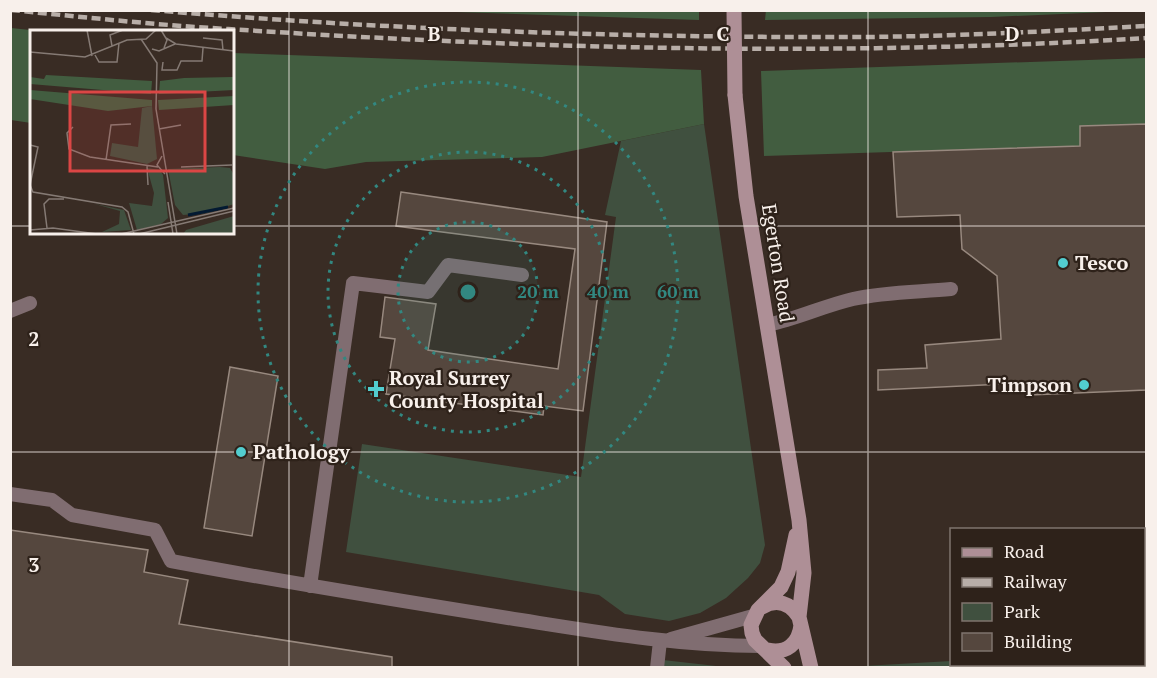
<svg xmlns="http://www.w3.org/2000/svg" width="1157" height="678" viewBox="0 0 1157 678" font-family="'PT Serif',serif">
<rect width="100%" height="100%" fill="#392c24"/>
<!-- green -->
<path fill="#40503f" d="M 704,124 L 765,545 L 760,563 L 748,578 L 726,598 L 700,613 L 669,621 L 625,614 L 599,595 L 346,552 L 362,444 L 581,477 L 616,217 L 605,215 L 621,141 Z
M 1146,651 L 1146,667 L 846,667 L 951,661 L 952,664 L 1144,664 L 1144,652 Z
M 663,660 L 725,667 L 662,668 Z"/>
<!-- forest -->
<path fill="#425d40" d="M 766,10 L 1129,10 L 1129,11 L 991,17 L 765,20 Z
M 699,11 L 699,20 L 426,11 L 699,10 Z
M 11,28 L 40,31 L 32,32 L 31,123 L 11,120 Z
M 232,53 L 701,70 L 704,124 L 542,157 L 366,162 L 325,169 L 233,155 Z
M 1146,58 L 1146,124 L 1080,126 L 1080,146 L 764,156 L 761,71 Z"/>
<!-- building -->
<path fill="#55473e" stroke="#98897f" stroke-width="1.5" d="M 1146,124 L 1146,390 L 1030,395 L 1030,386 L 1004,388 L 1004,384 L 878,390 L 878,370 L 927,368 L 925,345 L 1001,339 L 997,276 L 962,249 L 960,215 L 897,217 L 893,152 L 1080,146 L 1080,126 Z
M 401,192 L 607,222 L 583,411 L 544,406 L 543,415 L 386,394 L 395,339 L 380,337 L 385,297 L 436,304 L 428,350 L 558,369 L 575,249 L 396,226 Z
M 230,367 L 278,376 L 252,536 L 204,528 Z
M 10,530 L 148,550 L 144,572 L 188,580 L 179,624 L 392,657 L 392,668 L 10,668 Z"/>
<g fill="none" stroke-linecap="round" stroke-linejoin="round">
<!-- lane -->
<path stroke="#806d71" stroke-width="14" d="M 10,311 L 30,303
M 767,325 C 797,319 823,306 853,299 C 884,292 919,292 951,289
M 10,494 L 52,500 L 72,515 L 155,530 L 171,561 C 283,582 395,600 508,618 C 592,631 675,646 761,646
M 310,586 L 353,283 L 428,292 L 448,265 L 522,275
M 671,639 L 753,616
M 1144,641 L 1146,641
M 657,668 L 660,641"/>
<!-- secondary -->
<path stroke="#ae8f96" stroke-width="15" d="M 735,95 L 746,196 L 799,520 L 804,573 L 799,617
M 762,607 C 777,598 790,603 799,617 L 811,668
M 768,650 C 786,654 799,644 801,625
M 784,668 L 755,640 L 752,633 L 751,625 L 758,610 L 781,587 L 788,572 L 796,535"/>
<!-- rail -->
<path stroke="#b8aea8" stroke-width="4.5" stroke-dasharray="9 4.5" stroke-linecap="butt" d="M 11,10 C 83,17 155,25 228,29 C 533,49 841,57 1146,38
M 151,10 C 388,30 628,38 866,37 C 960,36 1053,31 1146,26"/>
<!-- secondary-bridge -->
<path stroke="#ae8f96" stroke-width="15" d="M 734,10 L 735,95"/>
</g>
<!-- grid -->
<path fill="none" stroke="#f8f0eb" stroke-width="1.5" stroke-opacity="0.55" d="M 289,10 L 289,668M 578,10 L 578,668M 868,10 L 868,668M 10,226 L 32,226M 232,226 L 1146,226M 10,452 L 1146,452"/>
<!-- distance rings -->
<circle cx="468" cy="292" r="70" fill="#328881" fill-opacity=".12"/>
<g fill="none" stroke="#328881" stroke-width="3" stroke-dasharray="3 6">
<circle cx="468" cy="292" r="70"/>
<circle cx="468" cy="292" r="140"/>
<circle cx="468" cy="292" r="210"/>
</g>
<!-- markers -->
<g fill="#52cdcf" stroke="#2e221a" stroke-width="2">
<circle cx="1063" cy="263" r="6"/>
<circle cx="1084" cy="385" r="6"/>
<path d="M373 380h6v6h6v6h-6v6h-6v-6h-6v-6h6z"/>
<circle cx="241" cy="452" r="6"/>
</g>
<g text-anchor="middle" stroke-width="4.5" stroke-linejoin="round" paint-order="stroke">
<!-- street labels -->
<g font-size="20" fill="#f8f0eb" stroke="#2e221a">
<text transform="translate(778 263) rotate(81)" y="7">Egerton Road</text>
</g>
<!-- poi labels -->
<g font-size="20" font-weight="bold" fill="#f8f0eb" stroke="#2e221a" text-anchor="start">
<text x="1075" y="270">Tesco</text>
<text x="389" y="385">Royal Surrey<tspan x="389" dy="23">County Hospital</tspan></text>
<text x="1072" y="392" text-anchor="end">Timpson</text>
<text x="253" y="459">Pathology</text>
</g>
</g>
<!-- overview -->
<g transform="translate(30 30)">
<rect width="204" height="204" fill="#392c24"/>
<path d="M 122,76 L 127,129 L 117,134 L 80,126 L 82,113 L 108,117 L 112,78 ZM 190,137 L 200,138 L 204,145 L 204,174 L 177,183 L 153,185 L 145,175 L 138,139 ZM 117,138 L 130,140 L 133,145 L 138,188 L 131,194 L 107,200 L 99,173 L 122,176 L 124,163 ZM 65,174 L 94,180 L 101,200 L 72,202 L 89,194 L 90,181 ZM 204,186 L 204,204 L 153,204 L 156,200 Z" fill="#40503f"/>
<path d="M 16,45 L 122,51 L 121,64 L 0,54 L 0,47 L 14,49 ZM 154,48 L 203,47 L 204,60 L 129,64 L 130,51 ZM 0,60 L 122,70 L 122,76 L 78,81 L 0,69 ZM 204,66 L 204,75 L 129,80 L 128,70 Z" fill="#425d40"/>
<path fill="none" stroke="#031a32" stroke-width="3" d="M 158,185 L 198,177"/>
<path fill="none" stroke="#857a74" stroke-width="1.5" d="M 57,0 L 62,26M 131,0 L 137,10 L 134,18M 136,8 L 146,14 L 204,21M 173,8 L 192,10 L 193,20M 111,9 L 127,33 L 126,79 L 147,204M 82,16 L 80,5 L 93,0M 122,19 L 129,21 L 145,14M 0,22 L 55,27 L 97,10 L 116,9 L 126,0M 65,25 L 69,32 L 87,32 L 89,13M 133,32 L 132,40 L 147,40 L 151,31 L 172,31 L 173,18M 43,97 L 37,103 L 39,119 L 60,127 L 128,137M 129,99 L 151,95M 0,115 L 8,117 L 0,155 L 3,162 L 92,177 L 98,182 L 104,204M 132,126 L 127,135 L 135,144M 76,130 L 81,95 L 101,94M 117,136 L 118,155M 151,137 L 202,135M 138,172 L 143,204M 17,198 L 14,174 L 19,169 L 34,169M 0,200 L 23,198 L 67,204M 91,204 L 204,178M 109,204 L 204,181"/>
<path fill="#db4645" fill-opacity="0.15" stroke="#db4645" stroke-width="3" d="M 40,62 L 175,62 L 175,141 L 40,141 Z"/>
<rect width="204" height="204" fill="none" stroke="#f8f0eb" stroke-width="3"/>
</g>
<g font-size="20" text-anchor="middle" font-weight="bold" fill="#f8f0eb" stroke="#2e221a" stroke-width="4.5" stroke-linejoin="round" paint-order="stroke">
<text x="434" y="41">B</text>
<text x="723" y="41">C</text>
<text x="1012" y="41">D</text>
<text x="34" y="346">2</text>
<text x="34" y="572">3</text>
</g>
<circle cx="468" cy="292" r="9" fill="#328881" stroke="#2e221a" stroke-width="3"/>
<g font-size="18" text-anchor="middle" font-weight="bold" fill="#328881" stroke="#2e221a" stroke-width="4.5" stroke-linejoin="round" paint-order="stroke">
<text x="538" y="298">20 m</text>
<text x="608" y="298">40 m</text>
<text x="678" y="298">60 m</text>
</g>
<!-- border -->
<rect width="1157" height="678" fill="none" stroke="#f8f0eb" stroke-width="24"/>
<!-- legend -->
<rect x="950" y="528" width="195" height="138" fill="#2e221a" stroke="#7f746e" stroke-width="1.5"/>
<rect x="962" y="548" width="30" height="9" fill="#ae8f96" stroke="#7f746e" stroke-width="1.5"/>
<text x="1004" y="558" font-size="18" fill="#f8f0eb">Road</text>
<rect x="962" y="578" width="30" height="9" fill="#b8aea8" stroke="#7f746e" stroke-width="1.5"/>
<text x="1004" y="588" font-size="18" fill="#f8f0eb">Railway</text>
<rect x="962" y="603" width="30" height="18" fill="#40503f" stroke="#7f746e" stroke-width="1.5"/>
<text x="1004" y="618" font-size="18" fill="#f8f0eb">Park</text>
<rect x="962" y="633" width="30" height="18" fill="#55473e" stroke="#7f746e" stroke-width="1.5"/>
<text x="1004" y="648" font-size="18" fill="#f8f0eb">Building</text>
</svg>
